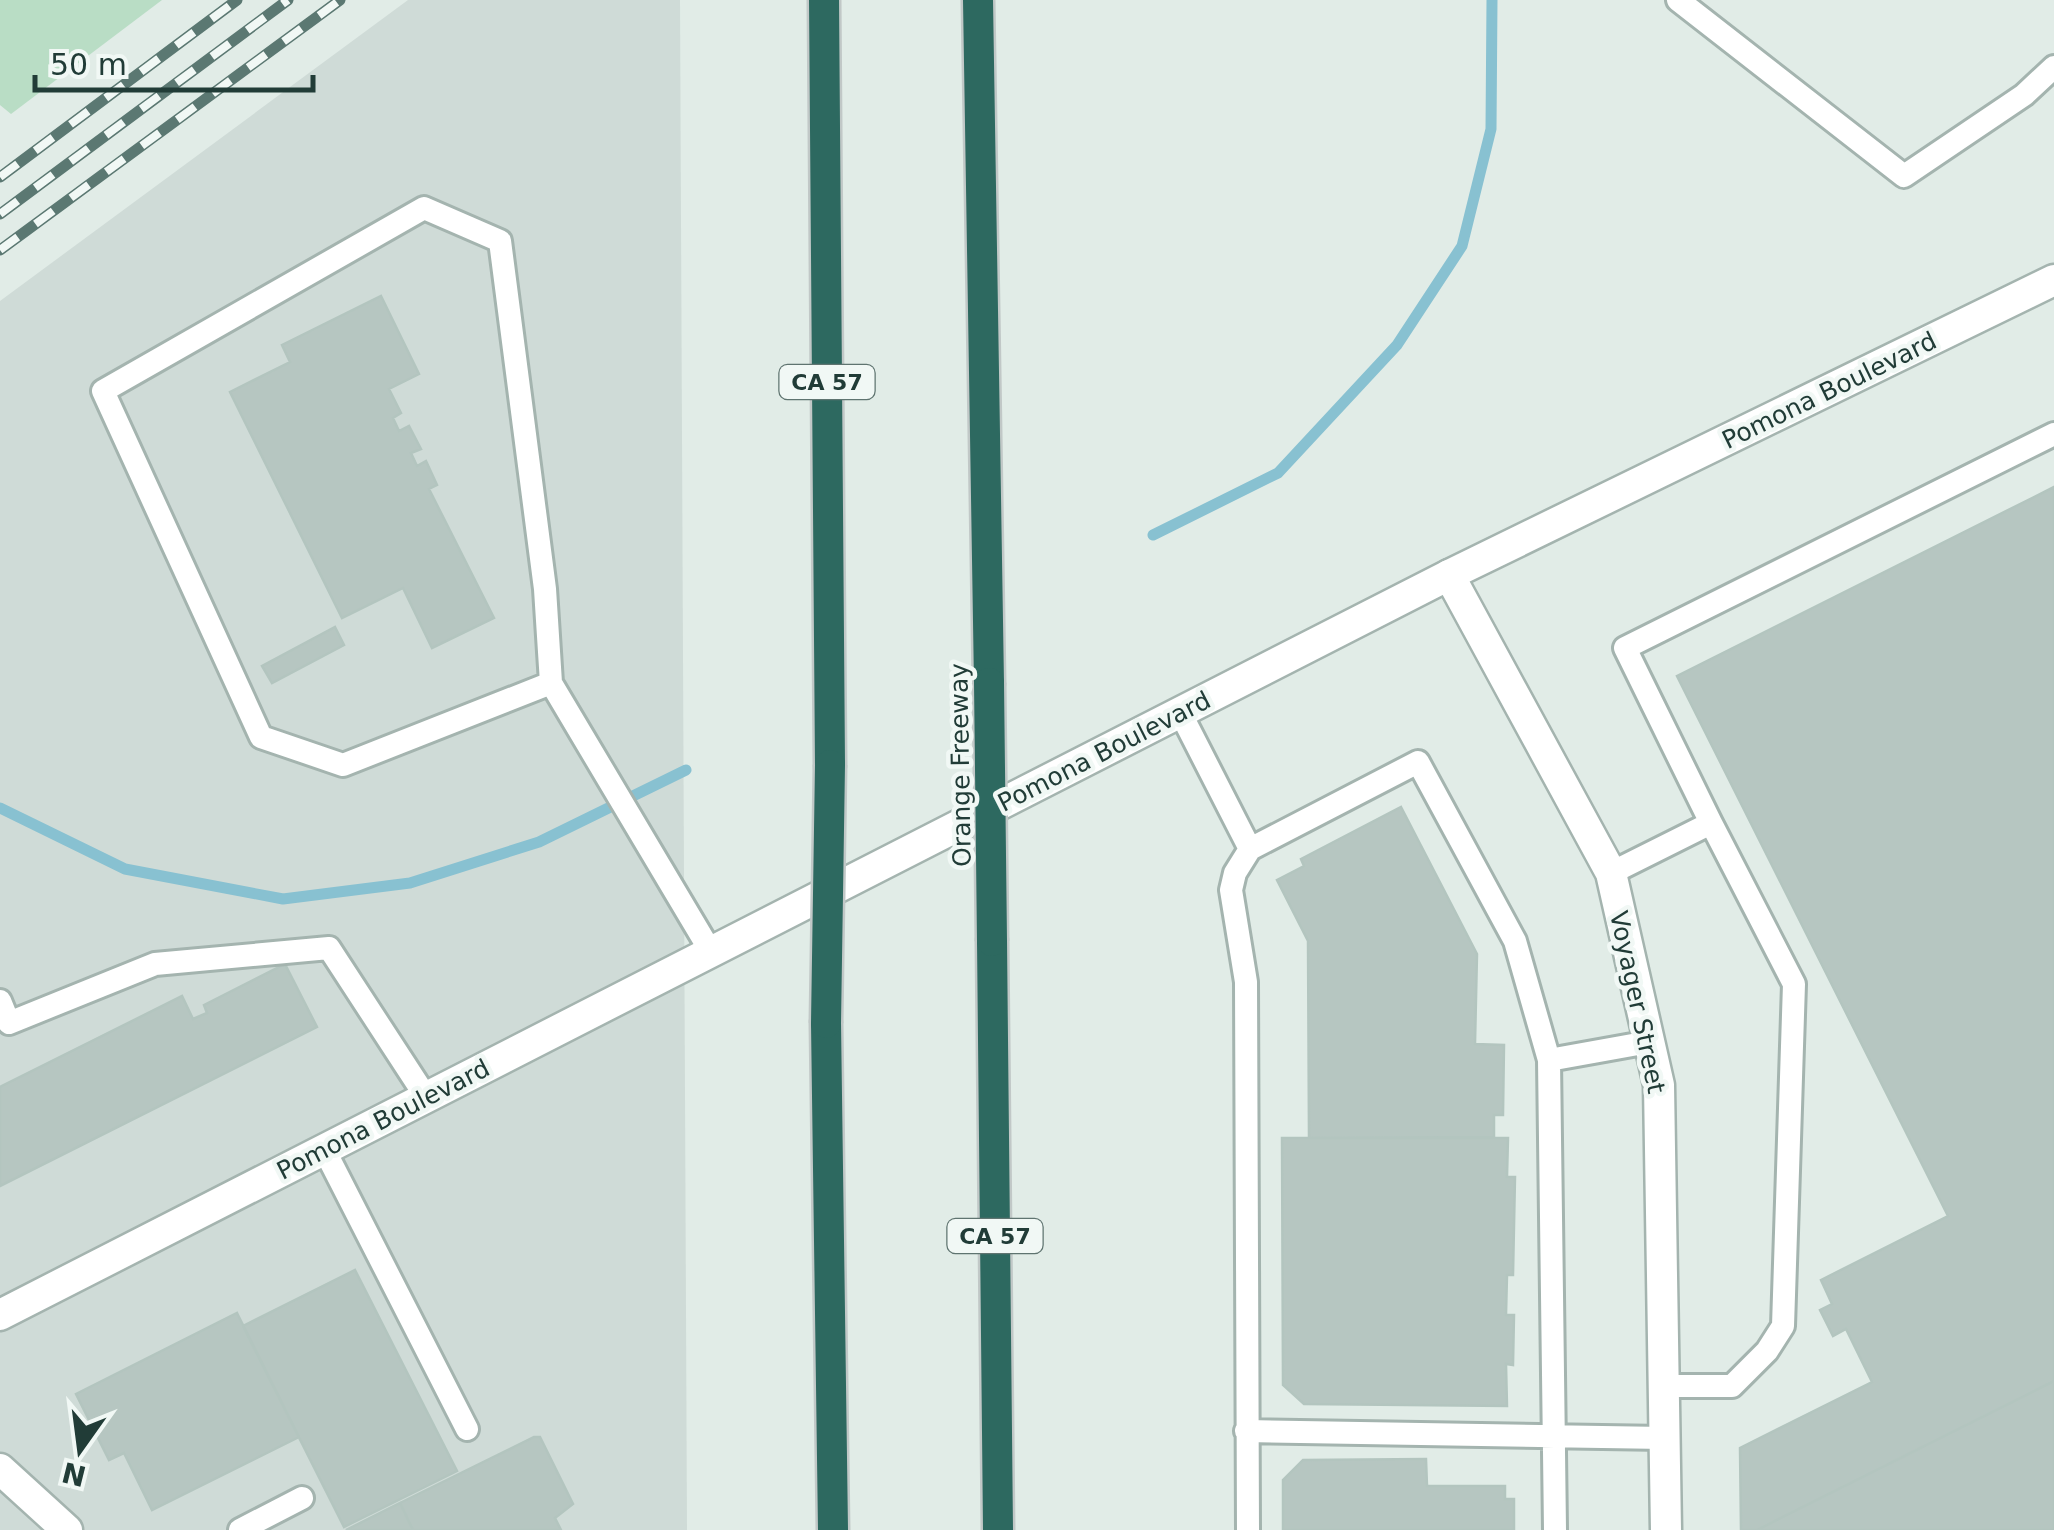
<svg xmlns="http://www.w3.org/2000/svg" width="2054" height="1530" viewBox="0 0 2054 1530" font-family="'DejaVu Sans',sans-serif">
<rect width="100%" height="100%" fill="#e1ece7"/>
<!-- built -->
<path fill="#cfdbd7" d="M 408,0 L 680,0 L 687,1530 L 0,1530 L 0,301 Z"/>
<!-- green -->
<path fill="#b9ddc5" d="M 0,0 L 162,0 L 11,114 L 0,105 Z"/>
<g fill="none" stroke-linecap="round" stroke-linejoin="round">
<!-- stream -->
<path stroke="#88c1d1" stroke-width="11" d="M 1153,535 L 1278,473 L 1397,345 L 1462,246 L 1491,129 L 1492,0
M 0,808 L 125,869 L 283,899 L 410,883 L 539,842 L 686,770"/>
</g>
<!-- building -->
<path fill="#b6c6c1" stroke="#b3c5bf" stroke-width="2.5" d="M 381,296 L 419,374 L 389,389 L 401,413 L 393,418 L 399,431 L 409,426 L 421,449 L 411,453 L 417,466 L 426,461 L 437,485 L 429,489 L 494,618 L 432,648 L 403,588 L 342,618 L 230,392 L 290,362 L 282,345 Z
M 2054,487 L 2054,1381 L 1757,1530 L 1741,1530 L 1740,1448 L 1872,1382 L 1846,1329 L 1833,1336 L 1820,1310 L 1832,1304 L 1821,1280 L 1948,1216 L 1677,676 Z
M 335,627 L 344,645 L 272,683 L 262,666 Z
M 1401,807 L 1477,954 L 1475,1044 L 1504,1045 L 1503,1115 L 1494,1115 L 1494,1137 L 1309,1138 L 1308,941 L 1277,880 L 1304,866 L 1301,859 Z
M 285,964 L 317,1027 L 0,1186 L 0,1087 L 182,996 L 193,1019 L 207,1013 L 204,1005 Z
M 1282,1138 L 1508,1138 L 1507,1177 L 1515,1177 L 1513,1275 L 1507,1275 L 1506,1315 L 1514,1315 L 1513,1365 L 1506,1364 L 1507,1406 L 1304,1404 L 1283,1385 Z
M 355,1270 L 457,1471 L 344,1527 L 243,1326 Z
M 237,1313 L 299,1437 L 152,1510 L 124,1453 L 109,1460 L 76,1394 Z
M 2054,1381 L 2054,1530 L 1757,1530 Z
M 534,1437 L 540,1437 L 573,1504 L 555,1518 L 561,1530 L 413,1530 L 400,1503 Z
M 1426,1459 L 1427,1486 L 1505,1486 L 1505,1499 L 1514,1499 L 1514,1530 L 1283,1530 L 1283,1480 L 1303,1460 Z
M 400,1503 L 413,1530 L 346,1530 Z"/>
<g fill="none" stroke-linecap="round" stroke-linejoin="round">
<defs>
<path id="service" d="M 1678,0 L 1904,176 L 2024,95 L 2054,67
M 551,683 L 545,589 L 500,241 L 424,208 L 103,391 L 261,737 L 343,765 L 551,683 L 711,952
M 1180,712 L 1250,849 L 1418,762 L 1515,941 L 1549,1060 L 1555,1530
M 1611,873 L 1711,823 L 1625,648 L 2054,434
M 0,1001 L 9,1023 L 155,964 L 329,948 L 426,1097
M 1549,1060 L 1649,1042
M 324,1149 L 467,1429
M 1664,1386 L 1732,1386 L 1767,1351 L 1783,1326 L 1794,984 L 1711,823
M 1246,1431 L 1665,1438
M 240,1530 L 302,1498
M 1248,1530 L 1246,982 L 1231,890 L 1235,873 L 1250,849"/>
<path id="minor" d="M 1449,575 L 1611,873 L 1659,1085 L 1666,1530
M 0,1469 L 67,1530"/>
<path id="tertiary" d="M 0,1315 L 1449,575 L 2054,280"/>
<path id="motorway" d="M 824,0 L 830,765
M 978,0 L 989,683
M 992,941 L 998,1530
M 826,1023 L 833,1530"/>
</defs>
<!-- service casing -->
<use href="#service" stroke="#a4b4af" stroke-width="28"/>
<!-- minor casing -->
<use href="#minor" stroke="#a4b4af" stroke-width="35"/>
<!-- tertiary casing -->
<use href="#tertiary" stroke="#a4b4af" stroke-width="35"/>
<!-- motorway casing -->
<use href="#motorway" stroke="#c1c8c7" stroke-width="35"/>
<!-- service -->
<use href="#service" stroke="#fff" stroke-width="22"/>
<!-- minor -->
<use href="#minor" stroke="#fff" stroke-width="30"/>
<!-- tertiary -->
<use href="#tertiary" stroke="#fff" stroke-width="30"/>
<!-- motorway -->
<use href="#motorway" stroke="#2d6960" stroke-width="30"/>
<defs>
<path id="rail" d="M 0,177 L 237,0
M 0,214 L 288,0
M 0,250 L 340,0"/>
</defs>
<!-- rail casing -->
<use href="#rail" stroke="#5b7872" stroke-width="11"/>
<!-- rail -->
<use href="#rail" stroke="#f1f8f5" stroke-width="8" stroke-dasharray="22" stroke-linecap="butt"/>
<defs>
<path id="motorway-bridge" d="M 989,683 L 992,941
M 826,1023 L 830,765"/>
</defs>
<!-- motorway-bridge casing -->
<use href="#motorway-bridge" stroke="#c1c8c7" stroke-width="35" stroke-linecap="butt"/>
<!-- motorway-bridge -->
<use href="#motorway-bridge" stroke="#2d6960" stroke-width="30"/>
</g>
<g text-anchor="middle" stroke-width="9" stroke-linejoin="round" paint-order="stroke">
<!-- shield labels -->
<g fill="#f1f8f5" stroke="#5f7470" stroke-width="2.5">
<rect x="779.5" y="365" width="95" height="34" rx="8"/>
<rect x="947.5" y="1219" width="95" height="34" rx="8"/>
</g>
<g font-size="22" font-weight="bold" fill="#213c37">
<text x="827" y="390">CA 57</text>
<text x="995" y="1244">CA 57</text>
</g>
<!-- street labels -->
<g font-size="25" fill="#213c37" stroke="#f1f8f5">
<text transform="translate(1829 390) rotate(-26)" y="9">Pomona Boulevard</text>
<text transform="translate(1104 751) rotate(-27)" y="9">Pomona Boulevard</text>
<text transform="translate(960 765) rotate(-91)" y="9">Orange Freeway</text>
<text transform="translate(1638 1002) rotate(78)" y="9">Voyager Street</text>
<text transform="translate(383 1119) rotate(-27)" y="9">Pomona Boulevard</text>
</g>
</g>
<!-- north arrow -->
<g transform="translate(80 1450) rotate(194)" stroke="#f1f8f5" stroke-width="8" paint-order="stroke">
<path d="M0-8L18 38L0 25L-18 38Z" fill="#213c37"/>
<text y="-15" font-size="28" font-weight="bold" text-anchor="middle" fill="#213c37">N</text>
</g>
<!-- scale -->
<path d="M35 75v15h278v-15" fill="none" stroke="#213c37" stroke-width="5"/>
<text x="50" y="75" font-size="30" fill="#213c37" stroke="#f1f8f5" stroke-width="8" paint-order="stroke">50 m</text>
</svg>
